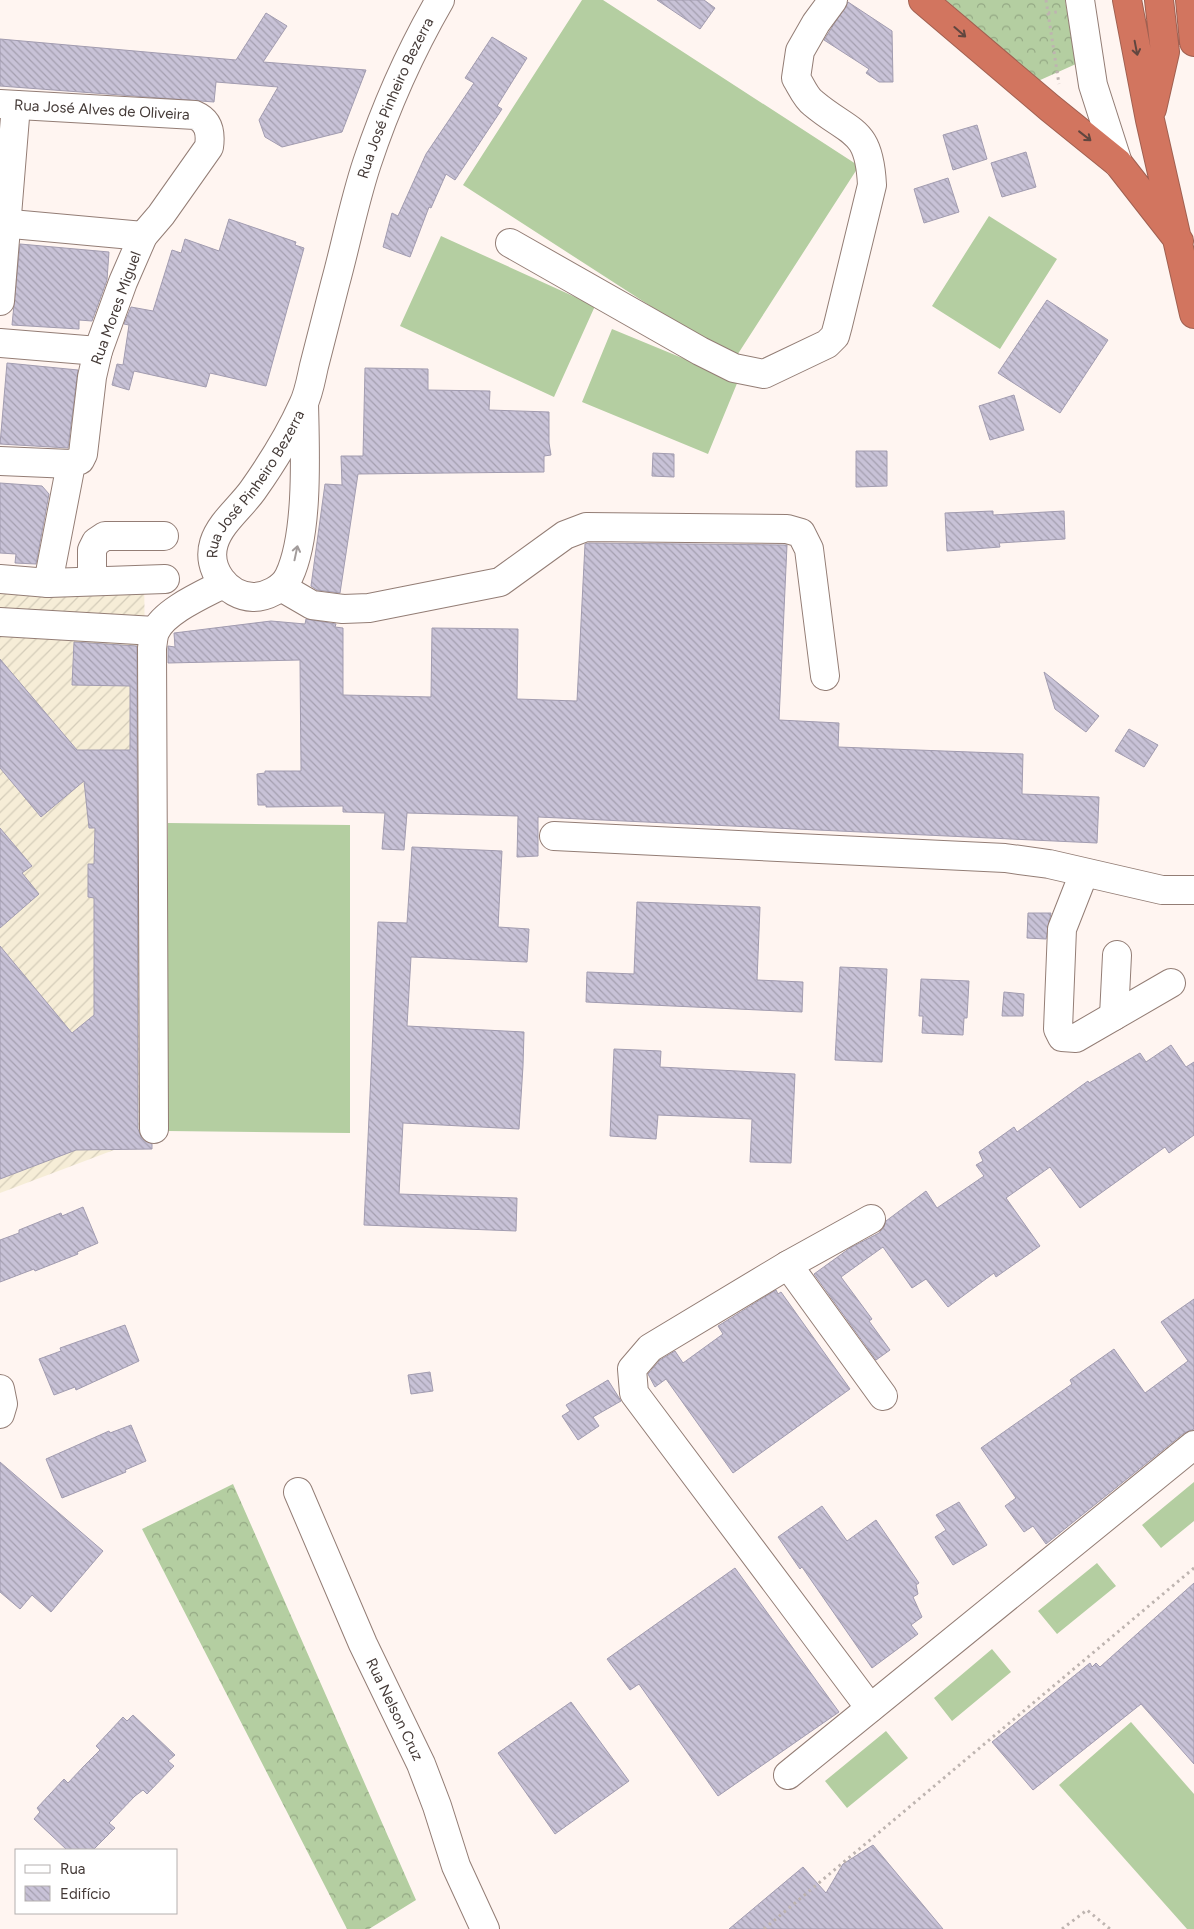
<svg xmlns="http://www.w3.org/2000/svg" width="1194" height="1929" viewBox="0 0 1194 1929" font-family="Figtree,sans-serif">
<defs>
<pattern id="industrial-furrows" width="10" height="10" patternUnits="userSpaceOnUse" patternTransform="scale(1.25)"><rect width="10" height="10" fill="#f6edd7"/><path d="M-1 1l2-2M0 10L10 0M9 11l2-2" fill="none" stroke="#d4ccb9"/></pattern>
<pattern id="forest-crowns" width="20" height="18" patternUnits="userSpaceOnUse" patternTransform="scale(1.25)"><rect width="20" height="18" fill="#b4cea1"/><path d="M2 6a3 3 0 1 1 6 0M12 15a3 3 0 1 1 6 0" fill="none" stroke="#94a884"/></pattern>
<pattern id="building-back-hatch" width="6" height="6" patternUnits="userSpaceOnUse" patternTransform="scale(1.25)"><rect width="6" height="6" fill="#c8c2d7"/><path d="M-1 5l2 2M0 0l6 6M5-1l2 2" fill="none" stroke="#a49faf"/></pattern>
</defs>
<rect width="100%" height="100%" fill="#fff5f1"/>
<!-- industrial -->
<path fill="url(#industrial-furrows)" d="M 0,569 L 144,570 L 151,1136 L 0,1193 Z"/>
<!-- forest -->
<path fill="url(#forest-crowns)" d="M 946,0 L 1065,0 L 1076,64 L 1038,81 Z
M 233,1484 L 416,1900 L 369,1929 L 347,1929 L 142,1529 Z"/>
<!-- pitch -->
<path fill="#b4cea1" d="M 582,0 L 603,0 L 859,166 L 734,360 L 463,185 Z
M 989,216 L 1057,259 L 1000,349 L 932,306 Z
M 441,236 L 595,306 L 554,397 L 400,326 Z
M 612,329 L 738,381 L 708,454 L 582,402 Z
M 168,823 L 350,825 L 350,1133 L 167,1131 Z
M 1194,1482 L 1194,1521 L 1161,1548 L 1142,1525 Z
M 1097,1563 L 1116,1586 L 1057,1634 L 1038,1611 Z
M 992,1649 L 1011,1672 L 952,1721 L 934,1698 Z
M 1131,1722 L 1194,1794 L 1194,1929 L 1187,1929 L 1059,1785 Z
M 886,1731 L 908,1758 L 847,1808 L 825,1781 Z"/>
<!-- building -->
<path fill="url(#building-back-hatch)" stroke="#a29cb0" d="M 657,0 L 704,0 L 715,8 L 700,29 Z
M 848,2 L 892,31 L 893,82 L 879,82 L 866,73 L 869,69 L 824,40 Z
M 266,13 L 287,26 L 263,62 L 366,70 L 342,132 L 282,147 L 265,137 L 259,120 L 278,87 L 216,82 L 214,102 L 0,86 L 0,39 L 236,60 Z
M 492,37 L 527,58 L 497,106 L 502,109 L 455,180 L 446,174 L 431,208 L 429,207 L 410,257 L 383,247 L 392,213 L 398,216 L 426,154 L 474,83 L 465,78 Z
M 977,125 L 987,159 L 953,170 L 943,135 Z
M 1026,152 L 1036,187 L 1002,197 L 991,163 Z
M 948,178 L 959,212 L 924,223 L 914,189 Z
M 229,219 L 296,242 L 295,245 L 304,248 L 266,386 L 210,373 L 206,387 L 134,371 L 129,390 L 112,385 L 117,364 L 123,365 L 129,325 L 124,324 L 131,307 L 153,311 L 172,250 L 181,253 L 185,239 L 219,251 Z
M 20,244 L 109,252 L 107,280 L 92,321 L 79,320 L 79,329 L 12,325 Z
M 1047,300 L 1108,340 L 1060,413 L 998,373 Z
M 7,363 L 78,370 L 68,448 L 0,444 Z
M 365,368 L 428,369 L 428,390 L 490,391 L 489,410 L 549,412 L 549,443 L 551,455 L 544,456 L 544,472 L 358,474 L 340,593 L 317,590 L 311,586 L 325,484 L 342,485 L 341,456 L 363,456 Z
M 1014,395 L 1024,430 L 990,440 L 979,406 Z
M 856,451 L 887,451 L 887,486 L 856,487 Z
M 653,453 L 674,454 L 674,477 L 652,476 Z
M 0,483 L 42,486 L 49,494 L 36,564 L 15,563 L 16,554 L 0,553 Z
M 993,511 L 993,515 L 1064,511 L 1065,539 L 999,543 L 1000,547 L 947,551 L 945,513 Z
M 589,543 L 787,545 L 779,720 L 839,723 L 838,747 L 1023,754 L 1022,794 L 1099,797 L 1097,843 L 538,817 L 538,856 L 517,857 L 518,816 L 407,813 L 404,850 L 382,849 L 385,813 L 343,812 L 343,806 L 266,807 L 266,805 L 258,805 L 257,774 L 265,773 L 265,771 L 301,771 L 300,660 L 168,663 L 168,646 L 175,647 L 174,633 L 271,621 L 305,624 L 306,619 L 336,624 L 335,627 L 343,628 L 343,695 L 431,697 L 432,628 L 518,629 L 517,699 L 577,701 L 585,544 Z
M 74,642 L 137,646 L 138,1129 L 141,1137 L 152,1144 L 152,1149 L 76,1150 L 0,1179 L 0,946 L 72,1033 L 94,1015 L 94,898 L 88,897 L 88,864 L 94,864 L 95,828 L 89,828 L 84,781 L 41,817 L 0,768 L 0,659 L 77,750 L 130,750 L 130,686 L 72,685 Z
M 1044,672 L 1099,716 L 1086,732 L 1055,709 Z
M 1129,729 L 1158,745 L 1144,767 L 1115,751 Z
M 0,828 L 32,866 L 22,873 L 39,894 L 0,928 Z
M 412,847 L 502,851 L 498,927 L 529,929 L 527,962 L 411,957 L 407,1026 L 524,1032 L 523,1066 L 519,1129 L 403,1123 L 399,1194 L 517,1198 L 516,1231 L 364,1225 L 378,922 L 407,923 Z
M 637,902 L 760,907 L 757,980 L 803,982 L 802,1012 L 586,1002 L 587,972 L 634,974 Z
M 1028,913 L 1051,913 L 1046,939 L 1027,938 Z
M 840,967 L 887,969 L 882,1062 L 835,1060 Z
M 921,979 L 969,981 L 967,1018 L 964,1018 L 963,1035 L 922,1033 L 923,1016 L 919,1016 Z
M 1004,992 L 1024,994 L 1023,1016 L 1002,1016 Z
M 1171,1045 L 1186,1067 L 1194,1062 L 1194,1135 L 1169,1153 L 1165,1147 L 1080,1208 L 1050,1167 L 1006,1198 L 1040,1246 L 996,1277 L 994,1273 L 948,1307 L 926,1279 L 912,1288 L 883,1247 L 841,1277 L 872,1319 L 869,1321 L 890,1350 L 876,1360 L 814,1274 L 850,1248 L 879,1233 L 884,1227 L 886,1221 L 926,1191 L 937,1208 L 984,1176 L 976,1165 L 983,1161 L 979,1152 L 1014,1127 L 1017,1132 L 1088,1081 L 1089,1083 L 1140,1053 L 1146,1062 Z
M 614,1049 L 661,1051 L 660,1067 L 795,1074 L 791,1163 L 750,1162 L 752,1119 L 658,1115 L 656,1139 L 610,1136 Z
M 83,1207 L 98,1243 L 77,1252 L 78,1254 L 35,1271 L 34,1269 L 0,1282 L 0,1240 L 19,1233 L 19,1230 L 61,1213 L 62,1216 Z
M 776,1290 L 778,1294 L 781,1292 L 850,1389 L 733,1473 L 666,1379 L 655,1387 L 648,1374 L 660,1360 L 675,1351 L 683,1363 L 723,1334 L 718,1326 Z
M 1194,1299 L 1194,1429 L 1184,1433 L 1046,1544 L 1033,1526 L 1024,1532 L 1005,1506 L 1016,1498 L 981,1448 L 1072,1384 L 1070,1380 L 1114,1349 L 1145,1393 L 1188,1361 L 1161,1322 Z
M 125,1325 L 139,1361 L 76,1390 L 75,1387 L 54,1395 L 39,1359 L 61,1351 L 60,1348 Z
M 430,1372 L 433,1391 L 411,1394 L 408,1375 Z
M 608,1380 L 621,1401 L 593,1417 L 599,1426 L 578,1440 L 562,1416 L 570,1411 L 566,1405 Z
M 131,1425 L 146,1461 L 125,1470 L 126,1472 L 62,1498 L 46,1459 L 109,1431 L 110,1433 Z
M 0,1462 L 103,1551 L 51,1612 L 32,1595 L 20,1609 L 0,1592 Z
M 959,1502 L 987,1545 L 953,1565 L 935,1537 L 946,1530 L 936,1515 Z
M 822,1506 L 847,1541 L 876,1520 L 919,1583 L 916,1585 L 918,1594 L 913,1597 L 922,1617 L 911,1625 L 918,1634 L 872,1668 L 802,1567 L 800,1569 L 778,1537 Z
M 735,1568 L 839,1712 L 718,1796 L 639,1684 L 630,1690 L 607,1659 Z
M 1194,1583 L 1194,1764 L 1141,1704 L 1033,1790 L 992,1742 L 1090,1663 L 1092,1667 L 1096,1663 L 1100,1667 Z
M 571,1702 L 629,1781 L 555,1834 L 498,1753 Z
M 133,1715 L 175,1755 L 168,1761 L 174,1766 L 147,1794 L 143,1790 L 135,1796 L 109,1823 L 115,1828 L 93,1850 L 67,1850 L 34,1819 L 40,1812 L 37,1808 L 64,1779 L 68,1783 L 84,1766 L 100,1750 L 96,1746 L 123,1717 L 127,1721 Z
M 873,1845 L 943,1929 L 729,1929 L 803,1867 L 826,1893 L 843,1864 Z"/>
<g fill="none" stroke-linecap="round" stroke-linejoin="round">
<defs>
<g id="minor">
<path d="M 1080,0 L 1093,85 L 1118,163"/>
<path id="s1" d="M 0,104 L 195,115 C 209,121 211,133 209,147 L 161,215 L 143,236 L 123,282 L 98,351 L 92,377 L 83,454 L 80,460 L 71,464 L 48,583 L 0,579"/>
<path d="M 0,223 L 143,236"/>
<path d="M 510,243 L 700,351 L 734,368 L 764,374 L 827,344 L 835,336 L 838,325 L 872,185 C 869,127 851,135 813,103 C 806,98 801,86 796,78 L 800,51 L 816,23 L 833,0"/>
<path d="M 0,301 L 16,105"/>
<path d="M 0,343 L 98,351"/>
<path id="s2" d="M 304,403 C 305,450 309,534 289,576 C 283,589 266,597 253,597 C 227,596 206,569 214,543 C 220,523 241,507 253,490 C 272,463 290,434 303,405 C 309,393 311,379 314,366 C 321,339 328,311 335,284 C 346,244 354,202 367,163 C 386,106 410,52 440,0"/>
<path d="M 0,461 L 71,464"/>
<path d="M 92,581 L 92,550 L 96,542 L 105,536 L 164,536"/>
<path d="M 48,583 L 165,579"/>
<path d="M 281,587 L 312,605 L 343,609 L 369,608 L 500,582 L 565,535 L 586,527 L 787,529 L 801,533 L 809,549 L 825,676"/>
<path d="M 0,622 L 155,631"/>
<path d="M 554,836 L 1005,858 L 1049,864 L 1162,890 L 1194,890"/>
<path d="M 1084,873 L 1062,929 L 1058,1029 L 1062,1037 L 1076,1038 L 1171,983"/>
<path d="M 1114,1016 L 1117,955"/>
<path d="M 154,1129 L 152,648 C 153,643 153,637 155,632 C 164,611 204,594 223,584"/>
<path d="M 788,1265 L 883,1396"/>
<path d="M 0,1389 L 3,1404 L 0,1414"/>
<path id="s3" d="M 298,1492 L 363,1644 L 421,1764 L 437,1806 L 456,1866 L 485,1929"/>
<path d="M 870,1708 L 634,1393 L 632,1369 L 650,1348 L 788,1265 L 871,1219"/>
<path d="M 788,1775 L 1194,1445"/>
</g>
<path id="highway" d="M 923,0 L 1050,108 L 1118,163 L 1179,241
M 1127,0 L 1150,120 L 1194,314
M 1190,0 L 1194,42
M 1152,109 L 1165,52 L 1159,0"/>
</defs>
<!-- minor casing -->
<use href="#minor" stroke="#937d75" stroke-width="30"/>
<!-- highway casing -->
<use href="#highway" stroke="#a06051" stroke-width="30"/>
<!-- path -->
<path stroke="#beb4b0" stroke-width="3" stroke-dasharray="2.5 4" stroke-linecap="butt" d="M 1046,0 L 1048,13 L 1057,12
M 1048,13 L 1059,84
M 764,1929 L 1194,1568
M 1062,1929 L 1087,1910 L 1110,1929"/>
<!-- minor -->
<use href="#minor" stroke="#fff" stroke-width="28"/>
<!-- highway -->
<use href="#highway" stroke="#d2755f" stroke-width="28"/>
</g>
<!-- one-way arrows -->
<defs><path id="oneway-shaft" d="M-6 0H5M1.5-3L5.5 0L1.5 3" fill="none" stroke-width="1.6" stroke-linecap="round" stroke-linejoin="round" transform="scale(1.25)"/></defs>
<g stroke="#60463f">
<use href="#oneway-shaft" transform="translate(960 32) rotate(41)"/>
<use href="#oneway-shaft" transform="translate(1136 48) rotate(79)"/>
<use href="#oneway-shaft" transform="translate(1085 136) rotate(38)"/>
</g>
<use stroke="#a29c9b" href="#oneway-shaft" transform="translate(296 553) rotate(-78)"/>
<g text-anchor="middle" stroke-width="4.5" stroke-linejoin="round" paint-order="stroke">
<!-- street labels -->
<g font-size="15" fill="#443a37" stroke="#fff">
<text dy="5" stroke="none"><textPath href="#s2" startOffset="781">Rua José Pinheiro Bezerra</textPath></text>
<text dy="5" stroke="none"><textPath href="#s1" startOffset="102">Rua José Alves de Oliveira</textPath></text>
<text transform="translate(116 308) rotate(-70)" y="5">Rua Mores Miguel</text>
<text dy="5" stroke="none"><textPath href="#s2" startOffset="366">Rua José Pinheiro Bezerra</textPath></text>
<text dy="5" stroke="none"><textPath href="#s3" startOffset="238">Rua Nelson Cruz</textPath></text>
</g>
</g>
<!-- legend -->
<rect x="15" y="1849" width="162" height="65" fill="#ffffff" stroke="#b4b0af"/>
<rect x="25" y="1865" width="25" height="8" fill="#ffffff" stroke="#b4b0af"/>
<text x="60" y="1874" font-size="15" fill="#443a37">Rua</text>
<rect x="25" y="1886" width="25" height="15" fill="url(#building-back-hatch)" stroke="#b4b0af"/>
<text x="60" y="1899" font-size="15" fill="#443a37">Edifício</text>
</svg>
